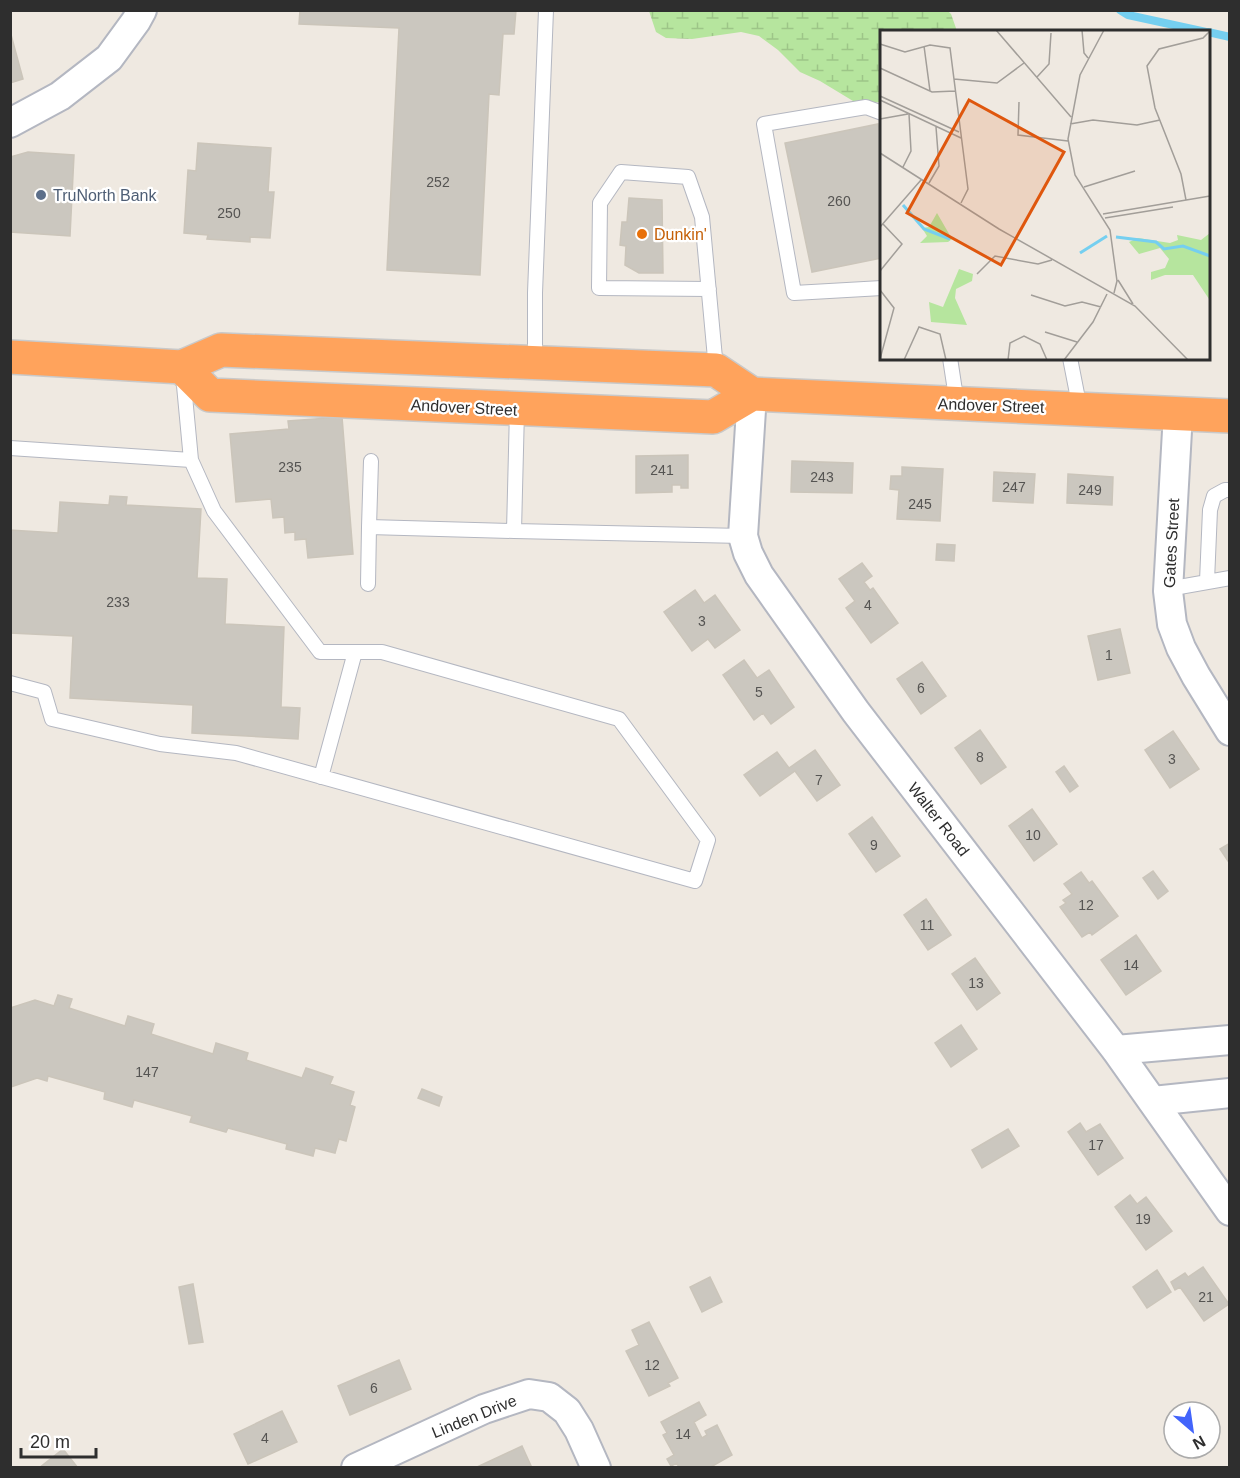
<svg xmlns="http://www.w3.org/2000/svg" width="1240" height="1478" viewBox="0 0 1240 1478" font-family="Arial,sans-serif">
<defs>
<pattern id="wetland-marsh" width="20" height="14" patternUnits="userSpaceOnUse" patternTransform="scale(1.5)"><rect width="20" height="14" fill="#b6e59e"/><path d="M1 5h8M5 5V1M11 12h8M15 12V8" fill="none" stroke="#9dc588"/></pattern>
</defs>
<rect width="100%" height="100%" fill="#efe9e1"/>
<!-- wetland -->
<path fill="url(#wetland-marsh)" d="M 649,11 L 948,11 L 951,14 L 957,31 L 882,32 L 881,102 L 858,104 L 820,81 L 800,72 L 778,50 L 759,36 L 741,32 L 692,39 L 666,38 L 656,32 Z"/>
<g fill="none" stroke-linecap="round" stroke-linejoin="round">
<!-- stream -->
<path stroke="#75cff0" stroke-width="8" d="M 1120,10 L 1128,15 L 1206,32
M 1208,32 L 1230,37"/>
</g>
<!-- building -->
<path fill="#cbc7bf" stroke="#cbc5ba" stroke-width="1.5" d="M 300,10 L 516,10 L 514,34 L 503,34 L 499,95 L 489,94 L 480,275 L 387,270 L 399,28 L 299,24 Z
M 10,31 L 23,79 L 10,83 Z
M 878,124 L 882,143 L 882,258 L 812,272 L 785,143 Z
M 198,143 L 271,148 L 268,192 L 274,192 L 270,238 L 250,237 L 250,242 L 207,239 L 208,235 L 184,233 L 188,170 L 196,171 Z
M 28,152 L 74,155 L 70,236 L 10,232 L 10,157 Z
M 629,198 L 662,200 L 663,273 L 639,273 L 625,265 L 626,246 L 620,245 L 622,222 L 627,222 Z
M 342,417 L 353,554 L 308,558 L 306,539 L 295,540 L 295,532 L 285,533 L 284,517 L 273,518 L 271,499 L 236,502 L 230,434 L 289,429 L 288,421 Z
M 688,455 L 688,488 L 681,488 L 681,485 L 672,485 L 672,492 L 636,493 L 636,456 Z
M 792,461 L 853,463 L 852,493 L 791,492 Z
M 902,467 L 943,469 L 940,521 L 897,519 L 899,490 L 890,489 L 891,476 L 902,476 Z
M 994,472 L 1035,474 L 1033,503 L 993,501 Z
M 1068,474 L 1113,477 L 1112,505 L 1067,503 Z
M 110,496 L 127,497 L 126,505 L 201,509 L 197,578 L 227,579 L 225,624 L 284,627 L 281,707 L 300,708 L 298,739 L 192,733 L 193,705 L 70,698 L 73,636 L 10,633 L 10,530 L 58,533 L 60,502 L 109,505 Z
M 937,544 L 955,545 L 954,561 L 936,560 Z
M 862,563 L 872,576 L 864,582 L 870,590 L 873,588 L 898,623 L 871,643 L 846,608 L 855,601 L 839,579 Z
M 695,590 L 704,603 L 715,595 L 740,630 L 715,648 L 708,639 L 692,651 L 664,612 Z
M 1120,629 L 1130,673 L 1098,680 L 1088,636 Z
M 744,660 L 757,678 L 769,670 L 794,707 L 771,724 L 763,713 L 754,720 L 723,675 Z
M 922,662 L 946,696 L 921,714 L 897,679 Z
M 980,730 L 1006,767 L 981,784 L 955,748 Z
M 1173,731 L 1199,769 L 1170,788 L 1145,750 Z
M 815,750 L 840,785 L 817,801 L 795,771 L 760,796 L 744,775 L 777,752 L 789,768 Z
M 1064,766 L 1078,786 L 1070,792 L 1056,772 Z
M 1032,809 L 1057,844 L 1034,861 L 1009,826 Z
M 872,817 L 900,856 L 876,872 L 849,834 Z
M 1230,843 L 1230,864 L 1220,849 Z
M 1153,871 L 1168,891 L 1158,899 L 1143,878 Z
M 1081,872 L 1089,883 L 1092,881 L 1118,916 L 1092,935 L 1090,932 L 1082,937 L 1060,907 L 1066,903 L 1063,900 L 1072,894 L 1064,884 Z
M 926,899 L 951,935 L 928,950 L 904,915 Z
M 1136,935 L 1161,971 L 1126,995 L 1101,960 Z
M 975,958 L 1000,993 L 977,1010 L 952,974 Z
M 58,995 L 72,999 L 69,1008 L 125,1026 L 128,1016 L 154,1024 L 151,1034 L 213,1054 L 216,1043 L 248,1053 L 246,1060 L 302,1078 L 306,1068 L 333,1077 L 330,1084 L 354,1092 L 350,1105 L 355,1107 L 346,1141 L 339,1139 L 335,1153 L 315,1148 L 313,1156 L 286,1149 L 287,1144 L 228,1128 L 226,1132 L 190,1122 L 192,1116 L 134,1100 L 132,1107 L 104,1099 L 105,1092 L 48,1076 L 47,1081 L 37,1078 L 11,1087 L 10,1008 L 35,1000 L 54,1006 Z
M 961,1025 L 977,1049 L 951,1067 L 935,1043 Z
M 422,1089 L 442,1097 L 439,1106 L 418,1098 Z
M 1080,1123 L 1086,1132 L 1100,1124 L 1123,1158 L 1098,1175 L 1068,1132 Z
M 1008,1129 L 1019,1146 L 982,1168 L 972,1150 Z
M 1130,1195 L 1137,1204 L 1146,1197 L 1172,1231 L 1146,1250 L 1115,1207 Z
M 1203,1267 L 1229,1304 L 1204,1321 L 1180,1287 L 1175,1290 L 1171,1282 L 1185,1273 L 1188,1277 Z
M 1157,1270 L 1171,1292 L 1147,1308 L 1133,1287 Z
M 710,1277 L 722,1302 L 702,1312 L 690,1287 Z
M 193,1284 L 203,1342 L 189,1344 L 179,1287 Z
M 649,1322 L 678,1378 L 668,1383 L 670,1386 L 649,1396 L 626,1351 L 639,1345 L 632,1330 Z
M 399,1360 L 411,1389 L 350,1415 L 338,1386 Z
M 699,1402 L 706,1415 L 694,1422 L 702,1438 L 707,1435 L 705,1431 L 717,1425 L 732,1455 L 709,1468 L 679,1468 L 677,1463 L 671,1466 L 667,1459 L 674,1455 L 663,1435 L 667,1433 L 661,1422 Z
M 282,1411 L 297,1442 L 248,1464 L 234,1434 Z
M 522,1446 L 532,1468 L 475,1468 Z
M 63,1449 L 78,1468 L 39,1468 Z"/>
<g fill="none" stroke-linecap="round" stroke-linejoin="round">
<defs>
<path id="lane" d="M 882,113 L 866,107 L 764,124 L 794,293 L 882,288
M 709,289 L 599,288 L 600,203 L 621,172 L 688,177 L 702,217 L 716,369
M 950,358 L 957,404
M 1070,358 L 1080,409
M 535,362 L 535,293 L 546,10
M 517,410 L 514,531 L 743,536
M 10,448 L 191,460
M 369,527 L 371,461
M 1207,581 L 1210,510 L 1214,496 L 1225,490 L 1230,490
M 368,584 L 369,527 L 514,531
M 1168,589 L 1230,578
M 10,683 L 44,692 L 52,719 L 160,744 L 236,753 L 695,881 L 708,840 L 619,719 L 382,652 L 320,652 L 214,511 L 191,460 L 183,375
M 321,777 L 355,652"/>
<path id="street" d="M 10,123 L 60,96 L 109,58 L 136,21 L 142,10
M 752,394 L 743,536 L 748,553 L 759,575 L 856,712 L 1116,1050 L 1230,1211
M 1178,413 L 1168,591 L 1172,624 L 1181,648 L 1196,676 L 1230,731
M 1116,1050 L 1230,1040
M 1153,1101 L 1230,1093
M 356,1468 L 484,1409 L 529,1394 L 549,1397 L 567,1411 L 579,1430 L 596,1468"/>
<path id="highway" d="M 10,357 L 182,367 L 221,350 L 716,370 L 752,394 L 1230,416
M 182,367 L 210,395 L 713,417 L 752,394"/>
</defs>
<!-- lane casing -->
<use href="#lane" stroke="#b4b7c1" stroke-width="16"/>
<!-- street casing -->
<use href="#street" stroke="#b4b7c1" stroke-width="32"/>
<!-- highway casing -->
<use href="#highway" stroke="#c9c9c9" stroke-width="36"/>
<!-- lane -->
<use href="#lane" stroke="#fff" stroke-width="14"/>
<!-- street -->
<use href="#street" stroke="#fff" stroke-width="28"/>
<!-- highway -->
<use href="#highway" stroke="#ffa35c" stroke-width="33"/>
</g>
<!-- markers -->
<circle fill="#5c6f8a" stroke="#fff" stroke-width="2" cx="41" cy="195" r="6"/>
<circle fill="#e8710a" stroke="#fff" stroke-width="2" cx="642" cy="234" r="6"/>
<g text-anchor="middle" stroke-width="4.5" stroke-linejoin="round" paint-order="stroke">
<!-- number labels -->
<g font-size="14" fill="#555452">
<text x="438" y="187">252</text>
<text x="839" y="206">260</text>
<text x="229" y="218">250</text>
<text x="290" y="472">235</text>
<text x="662" y="475">241</text>
<text x="822" y="482">243</text>
<text x="1014" y="492">247</text>
<text x="1090" y="495">249</text>
<text x="920" y="509">245</text>
<text x="118" y="607">233</text>
<text x="868" y="610">4</text>
<text x="702" y="626">3</text>
<text x="1109" y="660">1</text>
<text x="921" y="693">6</text>
<text x="759" y="697">5</text>
<text x="980" y="762">8</text>
<text x="1172" y="764">3</text>
<text x="819" y="785">7</text>
<text x="1033" y="840">10</text>
<text x="874" y="850">9</text>
<text x="1086" y="910">12</text>
<text x="927" y="930">11</text>
<text x="1131" y="970">14</text>
<text x="976" y="988">13</text>
<text x="147" y="1077">147</text>
<text x="1096" y="1150">17</text>
<text x="1143" y="1224">19</text>
<text x="1206" y="1302">21</text>
<text x="652" y="1370">12</text>
<text x="374" y="1393">6</text>
<text x="683" y="1439">14</text>
<text x="265" y="1443">4</text>
</g>
<!-- service labels -->
<g font-size="16" fill="#4e5e75" stroke="#fff" text-anchor="start">
<text x="53" y="201">TruNorth Bank</text>
</g>
<!-- food labels -->
<g font-size="16" fill="#c56008" stroke="#fff" text-anchor="start">
<text x="654" y="240">Dunkin'</text>
</g>
<!-- street labels -->
<g font-size="16" fill="#2e2e2e" stroke="#fff">
<text transform="translate(991 405) rotate(2)" y="6">Andover Street</text>
<text transform="translate(464 407) rotate(3)" y="6">Andover Street</text>
<text transform="translate(1171 543) rotate(-87)" y="6">Gates Street</text>
<text transform="translate(939 819) rotate(52)" y="6">Walter Road</text>
<text transform="translate(474 1416) rotate(-22)" y="6">Linden Drive</text>
</g>
</g>
<!-- overview -->
<g transform="translate(880 30)">
<rect width="330" height="330" fill="#efe9e1"/>
<path d="M 57,183 L 72,209 L 68,212 L 40,213 L 47,206 L 42,198 L 49,197 ZM 330,203 L 329,269 L 313,245 L 285,245 L 271,250 L 271,242 L 285,238 L 289,229 L 280,218 L 259,224 L 249,212 L 258,208 L 290,213 L 298,210 L 297,205 L 321,210 ZM 79,239 L 93,244 L 92,251 L 76,259 L 75,268 L 87,295 L 51,292 L 49,272 L 63,277 Z" fill="#b6e59e"/>
<path fill="none" stroke="#75cff0" stroke-width="3" d="M 23,175 L 44,199 L 70,209M 236,207 L 276,212 L 284,219 L 303,216 L 330,226M 200,223 L 227,206"/>
<path fill="none" stroke="#a29e99" stroke-width="1.5" d="M 116,0 L 191,87M 202,0 L 204,23 L 208,28M 224,0 L 200,45 L 188,109 L 195,145 L 230,200 L 237,251 L 234,263M 0,14 L 25,22 L 50,15 L 70,18 L 88,159 L 81,173M 44,16 L 50,61M 0,38 L 52,62 L 75,61M 157,47 L 169,34 L 171,3M 74,49 L 117,53 L 144,33M 0,66 L 79,102M 0,70 L 81,108M 139,72 L 138,105 L 188,111M 0,89 L 28,84M 190,94 L 213,90 L 257,95 L 280,90M 0,123 L 119,199 L 255,276 L 308,330M 23,137 L 31,121 L 29,84M 49,153 L 59,136 L 56,97M 204,157 L 255,141M 306,170 L 301,144 L 275,78 L 267,36 L 279,19 L 323,8 L 330,1M 223,184 L 330,166M 225,188 L 293,177M 0,197 L 41,150M 0,241 L 22,214 L 3,194M 97,244 L 115,226 L 158,234 L 172,230M 238,250 L 253,274M 0,260 L 14,278 L 0,329M 151,265 L 185,276 L 202,272 L 221,277M 165,302 L 197,312M 24,330 L 39,297 L 60,304 L 66,330M 128,330 L 130,313 L 144,306 L 160,314 L 167,330M 184,330 L 213,292 L 227,264"/>
<path fill="#df570e" fill-opacity="0.15" stroke="#df570e" stroke-width="3" d="M 89,70 L 184,122 L 121,235 L 27,183 Z"/>
<rect width="330" height="330" fill="none" stroke="#2e2e2e" stroke-width="3"/>
</g>
<!-- border -->
<rect width="1240" height="1478" fill="none" stroke="#2e2e2e" stroke-width="24"/>
<!-- north arrow -->
<g transform="translate(1192 1430) rotate(151)"><circle r="28" fill="#ffffff" stroke="#ababab" stroke-width="1.5"/>
<path d="M0-4.5L10 22L0 15L-10 22Z" fill="#4264fb"/>
<text y="-9" font-size="16" font-weight="bold" text-anchor="middle" fill="#2e2e2e">N</text>
</g>
<!-- scale -->
<path d="M21 1448v9h75v-9" fill="none" stroke="#2e2e2e" stroke-width="3"/>
<text x="30" y="1448" font-size="18" fill="#2e2e2e" stroke="#ffffff" stroke-width="4.5" paint-order="stroke">20 m</text>
</svg>
